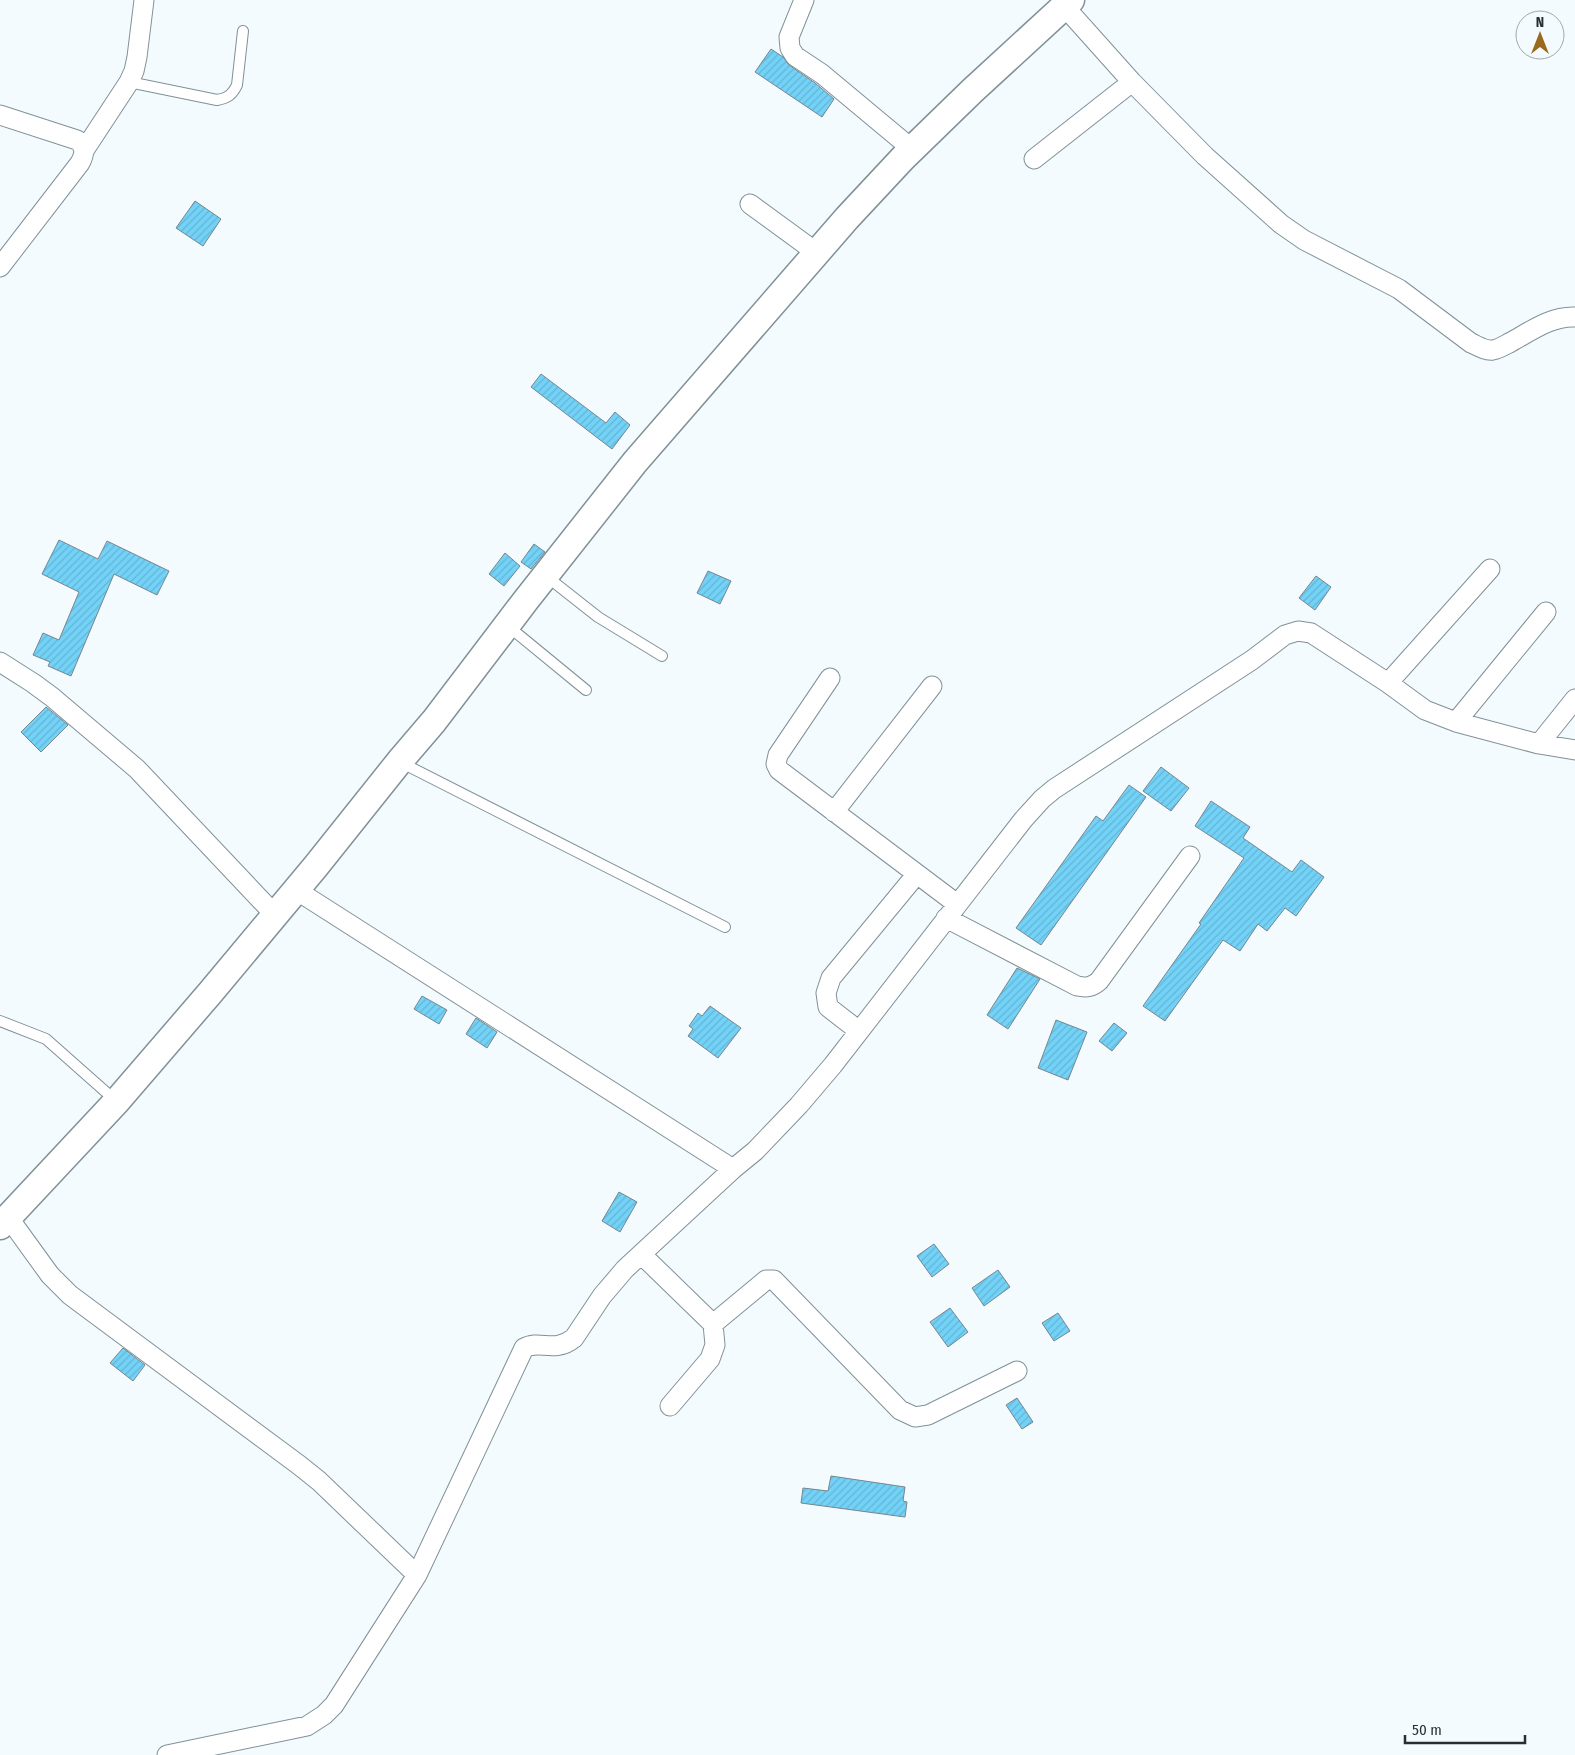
<svg xmlns="http://www.w3.org/2000/svg" width="1575" height="1755" viewBox="0 0 1575 1755" font-family="'Fira Sans Condensed',sans-serif">
<defs>
<pattern id="building-hatch" width="6" height="6" patternUnits="userSpaceOnUse" patternTransform="scale(1.25)"><rect width="6" height="6" fill="#73d2f7"/><path d="M-1 1l2-2M0 6l6-6M5 7l2-2" fill="none" stroke="#64b5d4"/></pattern>
</defs>
<rect width="100%" height="100%" fill="#f3fbfe"/>
<!-- building -->
<path fill="url(#building-hatch)" stroke="#75868d" d="M 771,49 L 783,57 L 789,65 L 815,83 L 834,99 L 822,117 L 755,72 Z
M 195,201 L 221,219 L 203,246 L 176,228 Z
M 541,374 L 606,423 L 615,412 L 630,425 L 612,449 L 531,387 Z
M 59,540 L 98,559 L 107,541 L 169,571 L 157,595 L 114,574 L 71,676 L 48,666 L 50,662 L 33,655 L 43,633 L 59,640 L 79,592 L 42,574 Z
M 534,544 L 545,552 L 531,569 L 521,562 Z
M 505,553 L 520,566 L 504,586 L 489,574 Z
M 708,571 L 731,581 L 720,604 L 697,593 Z
M 1316,576 L 1331,587 L 1315,610 L 1299,598 Z
M 46,707 L 68,725 L 41,752 L 21,732 Z
M 1161,767 L 1189,788 L 1171,811 L 1143,791 Z
M 1129,785 L 1146,797 L 1041,945 L 1016,928 L 1096,816 L 1103,821 Z
M 1211,801 L 1250,827 L 1243,838 L 1292,872 L 1301,860 L 1324,877 L 1296,916 L 1285,908 L 1267,931 L 1258,924 L 1240,951 L 1223,940 L 1165,1021 L 1143,1006 L 1201,924 L 1199,923 L 1244,858 L 1195,826 Z
M 1017,968 L 1040,979 L 1008,1029 L 987,1015 Z
M 422,996 L 447,1010 L 439,1024 L 414,1009 Z
M 710,1006 L 741,1028 L 718,1058 L 688,1036 L 693,1029 L 689,1026 L 698,1013 L 702,1016 Z
M 476,1018 L 497,1032 L 487,1048 L 466,1034 Z
M 1056,1020 L 1087,1032 L 1068,1080 L 1038,1068 Z
M 1114,1023 L 1127,1033 L 1112,1051 L 1099,1041 Z
M 619,1192 L 637,1202 L 620,1232 L 602,1221 Z
M 934,1244 L 949,1264 L 932,1277 L 917,1256 Z
M 998,1270 L 1010,1287 L 984,1306 L 972,1288 Z
M 950,1308 L 968,1332 L 948,1347 L 930,1322 Z
M 1058,1313 L 1070,1331 L 1054,1341 L 1042,1323 Z
M 123,1348 L 145,1365 L 133,1381 L 110,1363 Z
M 1017,1398 L 1033,1422 L 1022,1429 L 1006,1405 Z
M 831,1476 L 905,1487 L 903,1501 L 907,1502 L 905,1517 L 801,1503 L 803,1488 L 828,1491 Z"/>
<g fill="none" stroke-linecap="round" stroke-linejoin="round">
<defs>
<path id="lane" d="M 129,82 L 217,100 C 228,98 232,95 237,85 L 243,31
M 546,576 L 598,617 L 662,656
M 508,626 L 586,690
M 400,762 L 725,927
M 0,1021 L 46,1039 L 116,1101"/>
<path id="street" d="M 804,0 L 789,37 L 790,48 L 795,56 L 822,74 L 912,149
M 1064,6 L 1132,82 L 1205,156 L 1281,224 L 1304,240 L 1399,289 L 1471,343 C 1478,346 1485,351 1493,350 C 1499,349 1505,345 1511,342 C 1531,331 1551,316 1575,317
M 0,115 L 77,140 C 86,147 85,154 80,163 L 0,267
M 85,149 L 129,82 L 134,71 L 137,57 L 144,0
M 1034,159 L 1132,82
M 750,204 L 817,253
M 0,662 L 33,683 L 52,697 L 137,769 L 275,915
M 830,678 L 778,755 L 776,764 L 779,770 L 957,904
M 1388,683 L 1490,569
M 1456,722 L 1546,612
M 1539,744 L 1575,699
M 834,812 L 932,686
M 296,890 L 733,1169
M 946,918 L 1077,986 C 1087,988 1092,987 1099,981 L 1190,856
M 859,1031 L 828,1007 L 826,993 L 831,978 L 916,875
M 8,1217 L 50,1275 L 70,1295 L 299,1465 L 319,1481 L 417,1575
M 641,1254 L 713,1324 L 766,1280 L 774,1280 L 900,1410 L 915,1417 L 928,1415 L 1017,1371
M 670,1406 L 710,1359 L 715,1345 L 713,1324
M 167,1755 L 307,1726 L 324,1715 L 334,1705 L 417,1575 L 524,1348 C 540,1339 554,1354 574,1338 L 602,1296 L 625,1269 L 733,1169 L 755,1151 L 799,1105 L 833,1065 L 1023,820 L 1042,799 L 1054,789 L 1252,660 L 1285,635 L 1298,631 L 1311,633 L 1388,683 L 1425,710 L 1456,722 L 1539,744 L 1575,750"/>
<path id="secondary" d="M 0,1226 L 117,1101 L 210,993 L 316,866 L 399,762 L 434,721 L 526,600 L 635,462 L 847,218 L 903,158 L 972,91 L 1071,0"/>
</defs>
<!-- lane casing -->
<use href="#lane" stroke="#809198" stroke-width="12"/>
<!-- street casing -->
<use href="#street" stroke="#809198" stroke-width="21"/>
<!-- secondary casing -->
<use href="#secondary" stroke="#809198" stroke-width="29"/>
<!-- lane -->
<use href="#lane" stroke="#fff" stroke-width="10"/>
<!-- street -->
<use href="#street" stroke="#fff" stroke-width="19"/>
<!-- secondary -->
<use href="#secondary" stroke="#fff" stroke-width="26"/>
</g>
<!-- north arrow -->
<g transform="translate(1540 35)"><circle r="24" fill="#f3fbfe" stroke="#a2a9ac"/>
<path d="M0-4L9 19L0 12L-9 19Z" fill="#996a1b"/>
<text y="-8" font-size="14" font-weight="bold" text-anchor="middle" fill="#282f32">N</text>
</g>
<!-- scale -->
<path d="M1405 1735v8h120v-8" fill="none" stroke="#282f32" stroke-width="2.5"/>
<text x="1412" y="1735" font-size="15" fill="#282f32" stroke="#f3fbfe" stroke-width="4" paint-order="stroke">50 m</text>
</svg>
